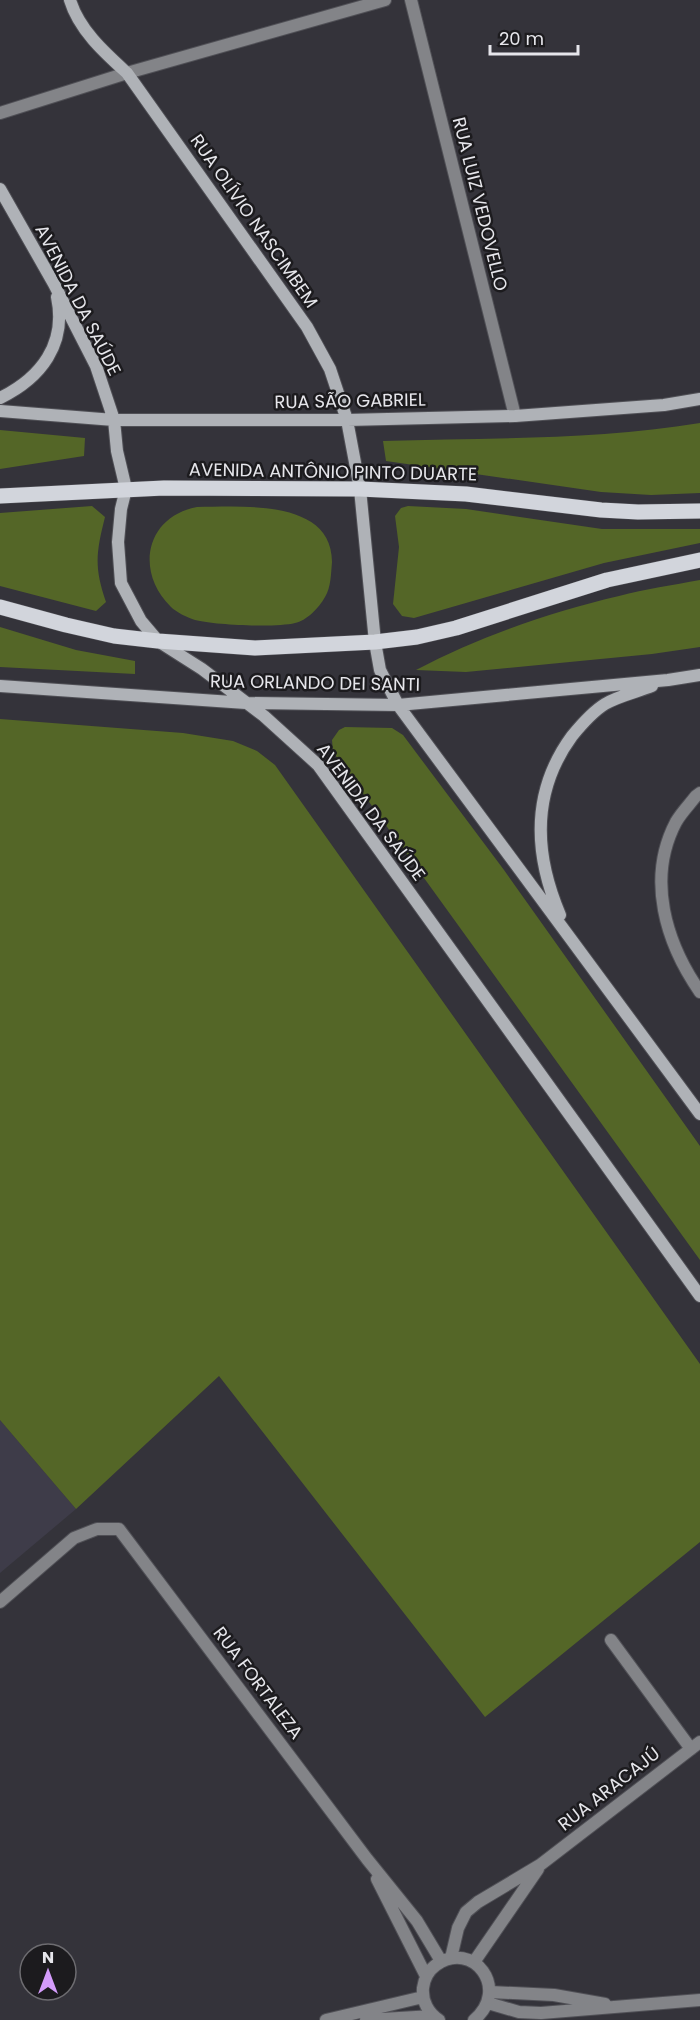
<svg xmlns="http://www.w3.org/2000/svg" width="700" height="2020" viewBox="0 0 700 2020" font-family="Poppins,sans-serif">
<rect width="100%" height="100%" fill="#34333a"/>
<!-- built -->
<path fill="#3e3c49" d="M 0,1420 L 76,1509 L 0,1573 Z"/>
<!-- green -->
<path fill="#546627" d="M 700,423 L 700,493 L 651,495 L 601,492 L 386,461 L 383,441 C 488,438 596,440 700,423 Z
M 0,430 L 85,438 L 84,456 L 0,469 Z
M 92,506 L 105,517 C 96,553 94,567 106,602 L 96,611 L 0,586 L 0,513 Z
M 408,506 L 466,509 L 602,529 L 700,529 L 700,543 L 604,563 L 414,618 L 402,616 L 393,604 L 399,547 L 395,516 L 401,508 Z
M 197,507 C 240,507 332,498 332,562 C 331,573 331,588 325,597 C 319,608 306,621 295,623 C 275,628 215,625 195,620 C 188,618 176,612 171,607 C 135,572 145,517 197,507 Z
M 700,580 L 700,647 L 652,654 L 466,672 L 416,670 C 479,637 550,612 619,596 C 645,589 673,585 700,580 Z
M 0,627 L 76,650 L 135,661 L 135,674 L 0,667 Z
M 0,719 L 183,733 L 233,741 L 257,751 L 275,765 L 700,1364 L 700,1542 L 485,1717 L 219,1376 L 76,1509 L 0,1420 Z
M 345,727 L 392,728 L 403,735 L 504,870 L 700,1146 L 700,1260 L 333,752 L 332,740 L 339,730 Z"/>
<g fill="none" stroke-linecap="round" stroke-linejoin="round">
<defs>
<path id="lane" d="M 700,793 L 696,796 C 689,805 681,813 676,822 C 646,879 666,943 700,992"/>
<path id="street" d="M 411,0 L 515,416
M 0,113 L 127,73 L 385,0
M 0,1602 L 74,1538 L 97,1529 L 119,1529 L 367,1859 L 417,1921 L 441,1961
M 611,1640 L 691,1749
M 377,1879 L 426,1976
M 451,1958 L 458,1928 L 466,1912 L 478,1902 L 540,1865 L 700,1742
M 474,1962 L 538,1869
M 490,1992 L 554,1995 L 605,2004
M 488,2003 L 519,2012 L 541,2013 L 700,2000
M 326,2020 L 423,1997
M 366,2020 L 433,2016
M 439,2020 C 428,2013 422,2001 423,1988 C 424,1979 429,1970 436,1965 C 473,1939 511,1989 474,2020"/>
<path id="secondary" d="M 70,0 C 79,30 105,53 127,73 L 307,327 L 330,369 L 347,420 L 360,489 L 375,642 L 380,670 L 398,705 L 700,1114
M 0,189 L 54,284 L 96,366 L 114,420 L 117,451 L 126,489 L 121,509 L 118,542 L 121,583 L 141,621 L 158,641 L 202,669 L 264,716 L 318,765 L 700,1296
M 0,398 C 41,378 67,344 57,297
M 0,411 L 114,420 L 347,420 L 515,416 L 664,405 L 700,399
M 0,686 L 246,703 L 398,705 L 668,680 L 700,675
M 560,915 C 534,854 531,792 572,736 C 581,725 592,712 605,704 C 618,696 637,692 652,686"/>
<path id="primary" d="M 0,496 L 164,488 L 360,489 L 466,494 L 601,510 L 638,512 L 700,511
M 0,607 L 66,625 L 114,636 L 158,641 L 255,648 L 375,642 L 417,637 L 456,628 L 607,580 L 700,560"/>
</defs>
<!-- lane casing -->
<use href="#lane" stroke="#505056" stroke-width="14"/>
<!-- street casing -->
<use href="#street" stroke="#505056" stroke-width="14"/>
<!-- secondary casing -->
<use href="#secondary" stroke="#505056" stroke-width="14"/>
<!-- primary casing -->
<use href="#primary" stroke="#505056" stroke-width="16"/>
<!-- lane -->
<use href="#lane" stroke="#838488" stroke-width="12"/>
<!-- street -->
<use href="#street" stroke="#838488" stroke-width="12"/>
<!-- secondary -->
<use href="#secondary" stroke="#afb2b7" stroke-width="12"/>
<!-- primary -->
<use href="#primary" stroke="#d2d5dc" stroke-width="15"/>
</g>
<g text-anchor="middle" stroke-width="5" stroke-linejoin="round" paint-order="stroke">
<!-- street labels -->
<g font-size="18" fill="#e6e6eb" stroke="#1c1b1e">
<text transform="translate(480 204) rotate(76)" y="6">RUA LUIZ VEDOVELLO</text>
<text transform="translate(254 221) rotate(55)" y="6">RUA OLÍVIO NASCIMBEM</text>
<text transform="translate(78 300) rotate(63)" y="6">AVENIDA DA SAÚDE</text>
<text transform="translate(350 401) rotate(-1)" y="6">RUA SÃO GABRIEL</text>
<text transform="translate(333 472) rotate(1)" y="6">AVENIDA ANTÔNIO PINTO DUARTE</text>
<text transform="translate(315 683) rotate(1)" y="6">RUA ORLANDO DEI SANTI</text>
<text transform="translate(371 812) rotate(53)" y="6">AVENIDA DA SAÚDE</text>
<text transform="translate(258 1683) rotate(53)" y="6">RUA FORTALEZA</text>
<text transform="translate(609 1789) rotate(-38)" y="6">RUA ARACAJÚ</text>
</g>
</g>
<!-- north arrow -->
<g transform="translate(48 1972)"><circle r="28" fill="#1c1b1e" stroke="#6d6c70" stroke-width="1.5"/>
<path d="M0-4.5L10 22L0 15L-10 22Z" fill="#d49cfb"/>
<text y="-9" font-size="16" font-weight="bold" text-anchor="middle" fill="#e6e6eb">N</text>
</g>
<!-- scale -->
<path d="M490 45v9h88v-9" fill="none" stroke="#e6e6eb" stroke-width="3"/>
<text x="499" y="45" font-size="18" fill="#e6e6eb" stroke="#1c1b1e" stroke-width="4.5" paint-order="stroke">20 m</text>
</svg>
